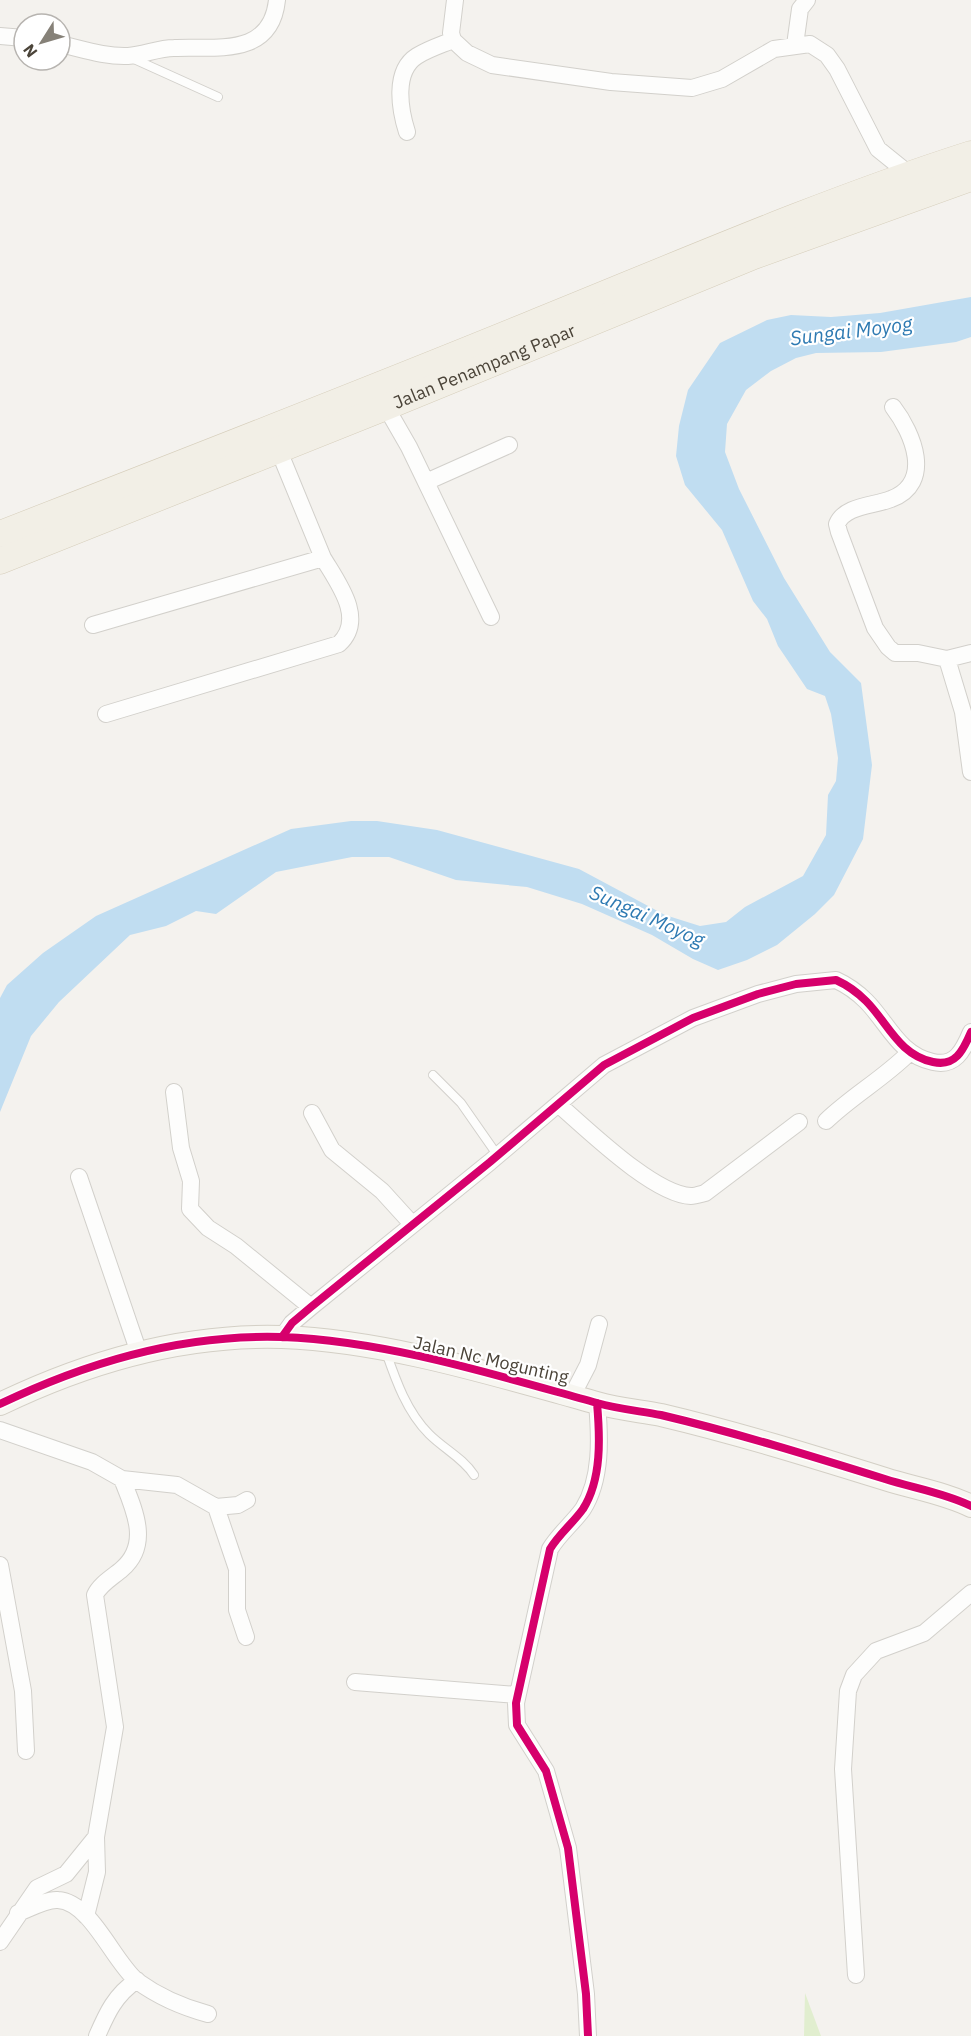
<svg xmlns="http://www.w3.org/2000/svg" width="971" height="2036" viewBox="0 0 971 2036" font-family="'IBM Plex Sans',sans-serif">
<rect width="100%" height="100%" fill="#f4f2ee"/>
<!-- green -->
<path fill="#e1eecf" d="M 805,1993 L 821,2036 L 804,2036 Z"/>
<!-- water -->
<path fill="#c0ddf1" d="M 971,297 L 971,337 L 956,342 L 881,352 L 816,353 L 796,358 L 771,371 L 746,390 L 727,424 L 725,452 L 739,489 L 784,578 L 830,652 L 861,683 L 872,765 L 863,839 L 834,895 L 815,914 L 777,945 L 747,960 L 718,970 L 693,959 L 652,935 L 582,904 L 527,887 L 456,880 L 389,857 L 352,857 L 276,872 L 216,914 L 196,911 L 166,926 L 130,935 L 59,1002 L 31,1036 L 0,1112 L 0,998 L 7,985 L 43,953 L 96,916 L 291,829 L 351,821 L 377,821 L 437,830 L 579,869 L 665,915 L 700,926 L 726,922 L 745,907 L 803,876 L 826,835 L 828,795 L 836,781 L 838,758 L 831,714 L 825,696 L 807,689 L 778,646 L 767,619 L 753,601 L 722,530 L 685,485 L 676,456 L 679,426 L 688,390 L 720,343 L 767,320 L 791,315 L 831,317 L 880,313 Z"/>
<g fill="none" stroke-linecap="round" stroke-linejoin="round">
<defs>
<path id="lane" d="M 134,59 L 218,97
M 433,1075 L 461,1103 L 498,1156
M 386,1352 C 396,1381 407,1412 429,1434 C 444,1449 463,1458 474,1475"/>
<path id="street" d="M 455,0 L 451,33 L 453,40 L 467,53 L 492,65 L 611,82 L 692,88 L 722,79 L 774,49 L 810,44 L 827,55 L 837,69 L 878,149 L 909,174
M 0,36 L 24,38
M 60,44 C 82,49 106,57 128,56 C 144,55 158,48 174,48 C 216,46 271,58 277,0
M 795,45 L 800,9 L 807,0
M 407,132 C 400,110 393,71 417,56 C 428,49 441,45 453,40
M 386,407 L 409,447 L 491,617
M 893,407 C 913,433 934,483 891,499 C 874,506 845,505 837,524 L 839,532 L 875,628 L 888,647 L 895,653 L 918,653 L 947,659 L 971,653
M 426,482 L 509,445
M 93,625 L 323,558 L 279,451
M 947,659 L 963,712 L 971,772
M 106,714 L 339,644 C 366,619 338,583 323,558
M 174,1092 L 181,1148 L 191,1181 L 190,1209 L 208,1228 L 236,1246 L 311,1307
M 559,1105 C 587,1129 654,1195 691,1196 C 695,1196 701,1194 705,1193 L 799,1122
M 312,1113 L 332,1150 L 382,1191 L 412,1224
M 826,1121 C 852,1096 884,1078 909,1053
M 79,1177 L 139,1353
M 282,1337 L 292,1323 L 311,1307 L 490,1162 L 604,1065 L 693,1018 L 758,994 L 796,984 L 836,980 C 847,985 857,992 866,1001 C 888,1023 899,1055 933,1062 C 955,1067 963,1051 971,1032
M 573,1394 L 588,1365 L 599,1324
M 0,1430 L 92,1462 L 122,1479 L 177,1485 L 216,1507 L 238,1505 L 247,1500
M 216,1507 L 237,1569 L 237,1610 L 246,1637
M 0,1565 L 23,1691 L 26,1751
M 355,1682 L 517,1695
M 18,1913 C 29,1909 46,1899 58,1900 C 91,1902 113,1961 137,1981 C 159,1997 182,2007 208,2014
M 86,1916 L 97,1872 L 96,1837 L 115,1727 L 95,1595 C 100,1584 113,1577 122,1569 C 151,1544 134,1509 122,1479
M 0,1942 L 37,1888 L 66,1874 L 96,1837
M 856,1975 L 843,1769 L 848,1691 L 854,1675 L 876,1651 L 924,1633 L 971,1593
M 97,2036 C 107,2013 115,1995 137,1980
M 588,2036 L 586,1994 L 568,1848 L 546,1771 L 517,1725 L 516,1703 L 550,1549 C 559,1534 573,1523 583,1509 C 602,1479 600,1437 597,1403"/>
<path id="secondary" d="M 0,1404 C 87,1362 184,1334 282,1337 C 388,1341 495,1375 597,1403 C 618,1409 640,1411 661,1415 C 737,1433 811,1456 885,1479 C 913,1488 945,1493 971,1506"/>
<g id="primary">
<path d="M 0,534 C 177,465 355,396 531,324 C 677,265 821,202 971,154"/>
<path id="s1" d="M 0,561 L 386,407 L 754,256 L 971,178"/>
</g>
</defs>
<!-- lane casing -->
<use href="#lane" stroke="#d2d0cb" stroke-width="10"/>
<!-- street casing -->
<use href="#street" stroke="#d2d0cb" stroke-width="18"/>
<!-- secondary casing -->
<use href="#secondary" stroke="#d3cfc5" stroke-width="24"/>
<!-- primary casing -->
<use href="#primary" stroke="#d6cebb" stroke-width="27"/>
<!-- lane -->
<use href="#lane" stroke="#fdfdfc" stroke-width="8"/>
<!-- street -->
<use href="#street" stroke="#fdfdfc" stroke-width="16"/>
<!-- secondary -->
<use href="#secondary" stroke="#f7f6f1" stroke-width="22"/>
<!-- primary -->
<use href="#primary" stroke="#f2efe6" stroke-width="26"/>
<defs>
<path id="cycleway" d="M 282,1337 L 292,1323 L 311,1307 L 490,1162 L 604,1065 L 693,1018 L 758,994 L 796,984 L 836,980 C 847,985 857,992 866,1001 C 888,1023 899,1055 933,1062 C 955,1067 963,1051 971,1032
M 0,1404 C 87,1362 184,1334 282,1337 C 388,1341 495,1375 597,1403 C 618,1409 640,1411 661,1415 C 737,1433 811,1456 885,1479 C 913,1488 945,1493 971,1506
M 588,2036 L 586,1994 L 568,1848 L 546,1771 L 517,1725 L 516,1703 L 550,1549 C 559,1534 573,1523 583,1509 C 602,1479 600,1437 597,1403"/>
</defs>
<!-- cycleway casing -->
<use href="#cycleway" stroke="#fff" stroke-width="11"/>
<!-- cycleway -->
<use href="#cycleway" stroke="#d6006c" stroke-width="8"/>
</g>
<g text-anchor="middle" stroke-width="4.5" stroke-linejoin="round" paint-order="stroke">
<!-- street labels -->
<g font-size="18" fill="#4b4439" stroke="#fff">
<text dy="6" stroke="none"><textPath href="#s1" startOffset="522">Jalan Penampang Papar</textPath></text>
<text transform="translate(491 1360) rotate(13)" y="6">Jalan Nc Mogunting</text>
</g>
<!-- water labels -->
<g font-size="20" font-style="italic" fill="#2e7ab2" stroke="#fff">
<text transform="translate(851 331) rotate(-7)" y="7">Sungai Moyog</text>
<text transform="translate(647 916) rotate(24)" y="7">Sungai Moyog</text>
</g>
</g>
<!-- north arrow -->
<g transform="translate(42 42) rotate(233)"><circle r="28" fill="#ffffff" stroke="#b7b4b0" stroke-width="1.5"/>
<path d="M0-4.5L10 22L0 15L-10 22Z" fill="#868178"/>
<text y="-9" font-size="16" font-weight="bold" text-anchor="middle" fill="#4b4439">N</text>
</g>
</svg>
